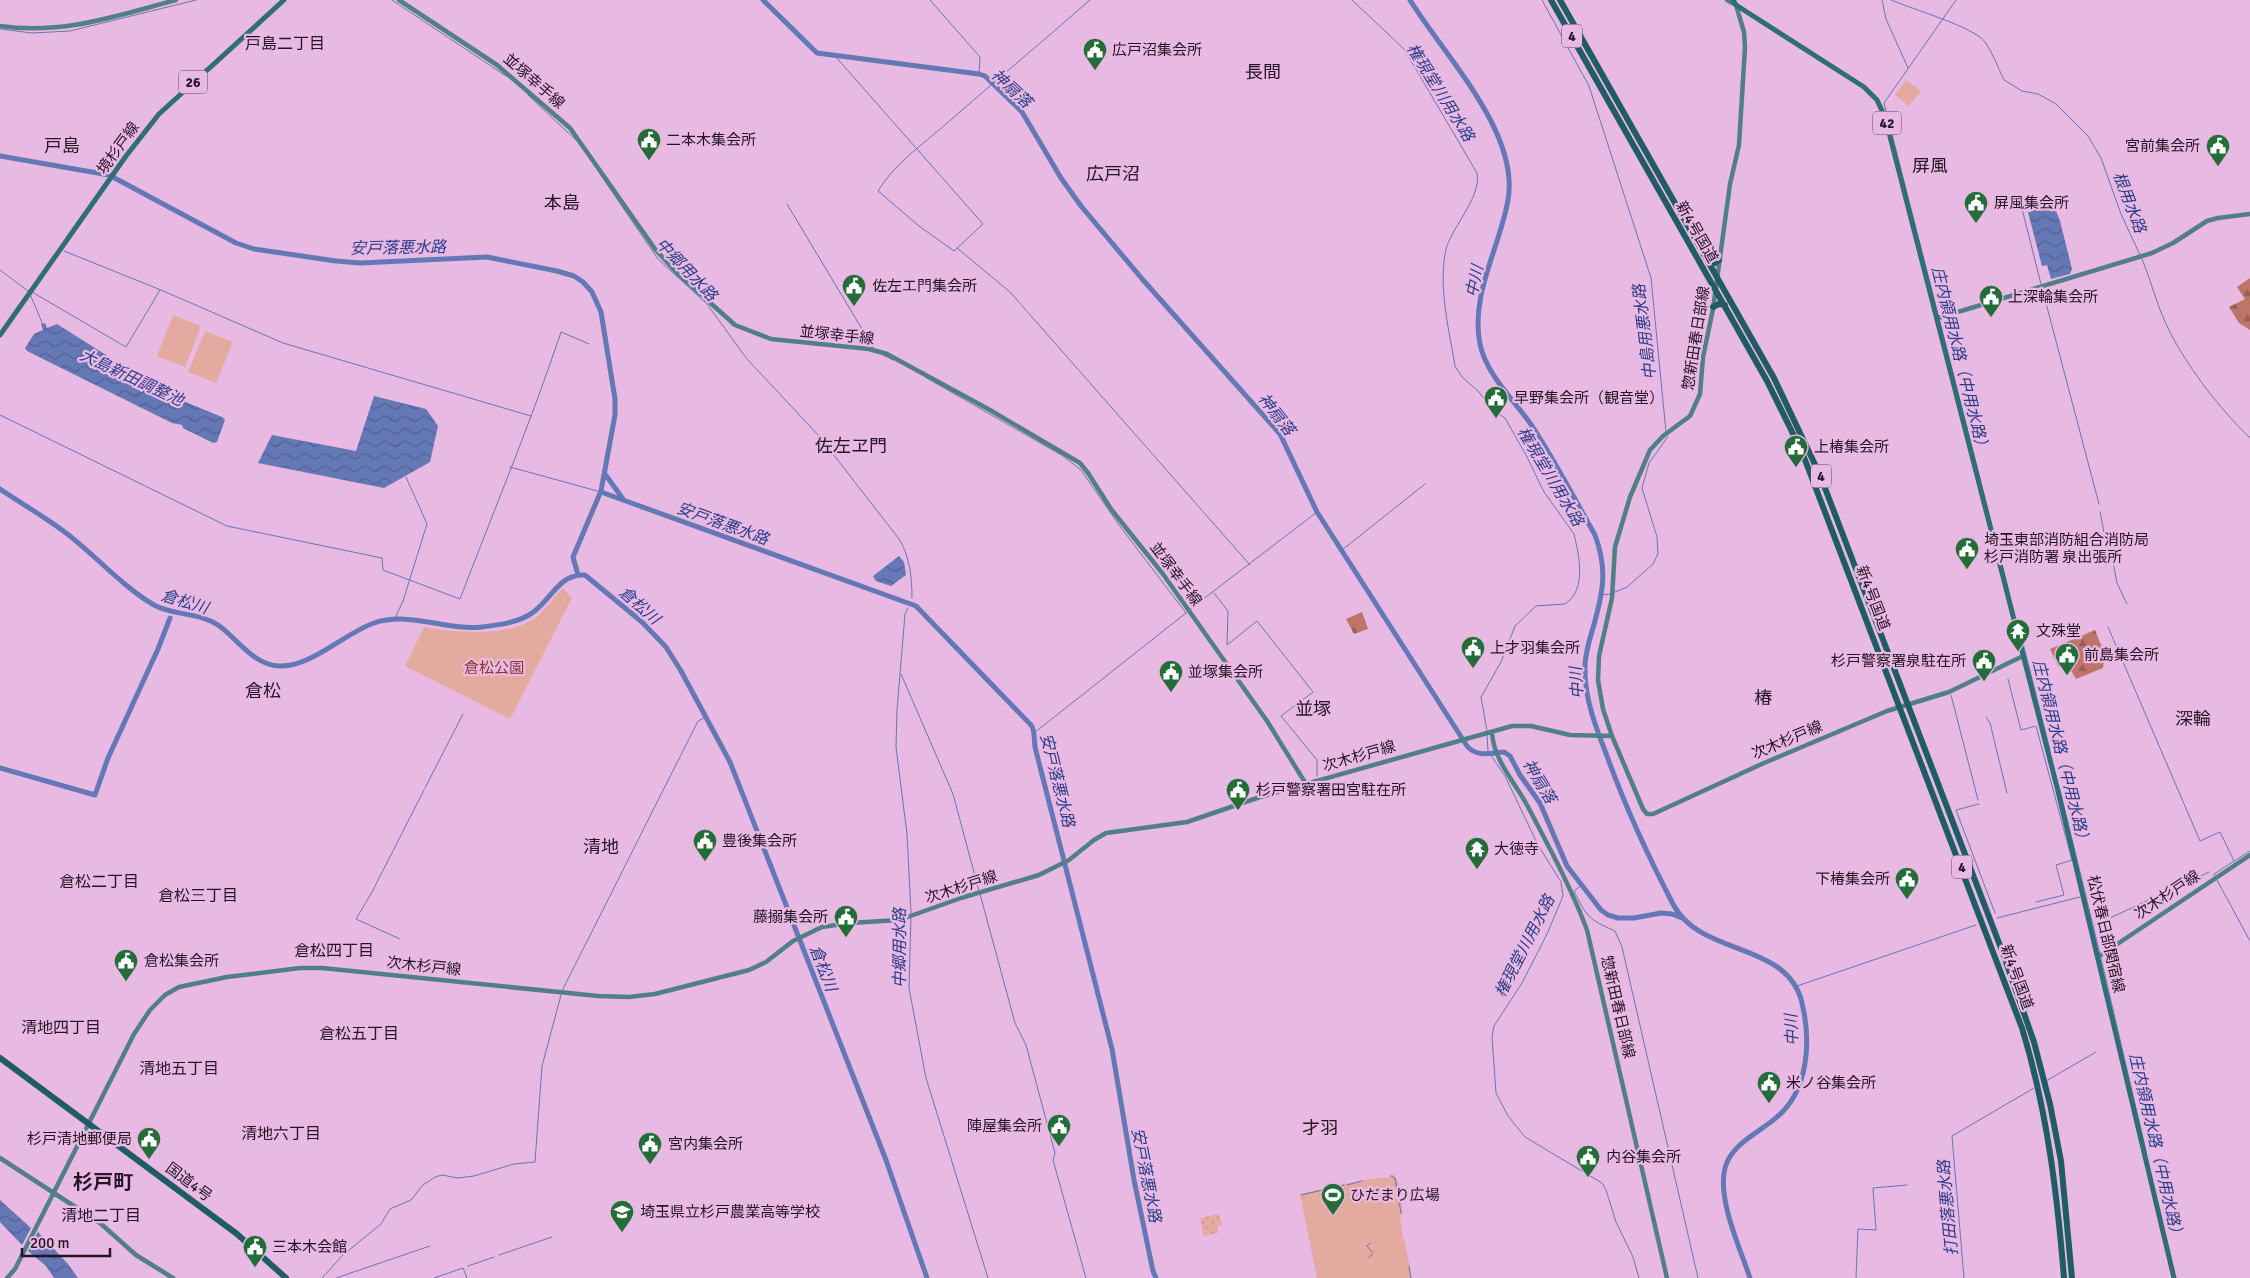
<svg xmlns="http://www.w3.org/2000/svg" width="2250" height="1278" viewBox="0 0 2250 1278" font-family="Signika,'Noto Sans JP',sans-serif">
<defs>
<pattern id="grass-dots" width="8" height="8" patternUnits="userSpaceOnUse" patternTransform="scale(1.25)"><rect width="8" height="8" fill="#e4a99f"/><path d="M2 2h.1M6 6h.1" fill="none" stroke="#c39189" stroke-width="1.8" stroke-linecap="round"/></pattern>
<pattern id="forest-firs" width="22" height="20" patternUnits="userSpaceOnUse" patternTransform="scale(1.25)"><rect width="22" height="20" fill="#bf7468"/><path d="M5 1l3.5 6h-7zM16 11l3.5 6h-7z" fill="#9b5e55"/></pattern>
<pattern id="water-waves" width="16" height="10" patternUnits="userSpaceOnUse" patternTransform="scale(1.25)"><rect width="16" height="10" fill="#6478b6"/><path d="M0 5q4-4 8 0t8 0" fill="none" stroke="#526194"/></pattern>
</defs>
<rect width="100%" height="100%" fill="#e8b9e3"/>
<!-- grass -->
<path fill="url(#grass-dots)" d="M 1219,1214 L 1222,1225 L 1217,1226 L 1218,1233 L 1204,1236 L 1200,1218 Z"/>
<!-- forest -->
<path fill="url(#forest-firs)" d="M 2250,278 L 2250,330 L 2239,323 L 2229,307 L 2245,299 L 2237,287 Z
M 1362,612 L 1368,629 L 1354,634 L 1346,619 Z
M 2095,630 L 2105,655 L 2103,668 L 2076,679 L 2072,672 L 2058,666 L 2050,649 Z"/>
<!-- park -->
<path fill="#e4a99f" d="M 1906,80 L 1921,91 L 1909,106 L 1895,95 Z
M 173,315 L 201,326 L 185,367 L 157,356 Z
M 205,331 L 233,342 L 216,383 L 188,372 Z
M 563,588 L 572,598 L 510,719 L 405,666 L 424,627 C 455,633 515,638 540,614 C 548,606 555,596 563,588 Z
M 1393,1174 C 1402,1182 1401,1202 1403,1213 L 1400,1216 C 1402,1238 1409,1257 1412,1278 L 1317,1278 L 1300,1194 L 1363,1180 L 1390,1177 L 1390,1175 Z"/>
<!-- water -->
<path fill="url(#water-waves)" d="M 2048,199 L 2052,201 L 2060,221 L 2072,269 L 2070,274 L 2051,279 L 2047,265 L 2042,266 L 2028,212 L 2031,212 L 2030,208 Z
M 45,323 L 47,328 L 57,324 L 171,396 L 222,417 L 225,420 L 217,442 L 213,443 L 183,428 L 182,425 L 172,423 L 27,351 L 25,348 L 34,334 L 43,330 L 41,324 Z
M 374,396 L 426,409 L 438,426 L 430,462 L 384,488 L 258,463 L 272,435 L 356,451 Z
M 899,556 L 904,562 L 906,575 L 891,586 L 876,581 L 873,576 Z
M 0,1200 L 31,1228 L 22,1245 L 0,1222 Z
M 38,1232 L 68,1264 L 78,1278 L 54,1278 L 46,1266 L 28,1251 Z"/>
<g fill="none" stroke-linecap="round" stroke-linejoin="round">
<!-- stream -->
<path stroke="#6478b6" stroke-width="1" d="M 392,0 L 506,76
M 930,0 L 980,57 L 979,74
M 1352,0 L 1404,49 L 1477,173 C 1482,199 1448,230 1445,254 C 1439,292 1449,329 1455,366 L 1462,377 L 1478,391 L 1494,411 L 1505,418 L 1526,455 L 1544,492 L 1574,534 C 1579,555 1587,590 1565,604 L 1536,606 L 1515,626 L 1501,662 L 1481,697 L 1487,731
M 1542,0 L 1589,86 L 1651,278 L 1666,432
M 1882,0 L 1886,19 L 1908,68
M 1891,0 C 1912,9 1974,27 1985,42 C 1993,53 1998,68 2004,80 L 2022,91 L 2038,94 L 2056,104 L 2088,136 L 2101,158 L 2121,214 L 2140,255
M 1956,0 L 1884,103 L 2008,588
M 0,29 L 32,33 L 70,31 L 196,0
M 835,56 L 983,224 L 954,251 L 919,226 L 878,191 C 894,164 922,145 946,124 C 994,82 1042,42 1090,0
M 528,95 L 576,140
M 600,174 L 658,259 L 707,304 L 747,359 L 819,436 L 899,539 C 910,556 912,579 912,598
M 787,204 L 874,349
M 2022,209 L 2041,284
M 957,248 L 1010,292 L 1250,565
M 64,251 L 161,290 L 283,343 L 531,416
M 2142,259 C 2151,280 2156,303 2166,324 C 2184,363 2219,408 2250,438
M 0,270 L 28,291
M 2042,288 L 2099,504
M 32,292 L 126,347 L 160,290
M 30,294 L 43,325
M 883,355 L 893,360
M 925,377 L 1063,456 L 1081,470 L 1119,525 L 1186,613
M 0,415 L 227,526 L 382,558 L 383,570 L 460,599 C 494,510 531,422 561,332 L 589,344
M 510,467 L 601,492
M 2100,512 L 2107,548 L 2111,552 L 2117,583 L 2127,604
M 1342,550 L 1425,484
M 1615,592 L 1627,587 L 1653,564 L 1658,554 L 1657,537 L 1642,488 L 1649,463 L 1667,438 L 1667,436
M 1214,593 L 1228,611 L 1227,645 L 1257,621 L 1313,692 L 1281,716 L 1317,760 L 1317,776
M 1602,595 L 1610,594
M 908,608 L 905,614 L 897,710 L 896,747 L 907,834 L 911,913
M 1189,610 L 1317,512
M 395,618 L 403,601 L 427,524 L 406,477
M 2108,627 L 2200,841 L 2220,832 L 2234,861
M 2023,643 L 2050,750
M 901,674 L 953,794 L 979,891
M 2008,679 L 2021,730 L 2036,726 L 2072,860 L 2056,865 L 2064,895 L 2036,902
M 1951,695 L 1978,800
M 1986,717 L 1990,723 L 2007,793
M 1034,733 L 1186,613
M 1487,735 L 1488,751 L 1505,776 L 1538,845 L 1561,882 L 1563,896 L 1547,934 L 1522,983 L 1494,1026 L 1492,1037 L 1496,1093 L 1508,1116 L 1525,1137 L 1602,1183 L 1606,1190 L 1616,1222 L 1633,1257 L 1639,1278
M 425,788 L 463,714
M 2060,790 L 2100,954
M 1979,804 L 1956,810 L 1995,913
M 2215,876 L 2214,874 L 2250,851
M 2217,880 L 2250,941
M 1582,885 L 1574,891 C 1587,917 1588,919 1615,931 L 1622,947 L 1698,1278
M 980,894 L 1015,1023 L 1026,1045 L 1055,1153 L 1053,1160 L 1086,1278
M 2157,897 L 2209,872
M 911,917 L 909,988 L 926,1078 L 988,1278
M 1997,918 L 2080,897
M 2095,925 L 2155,897
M 400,939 L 356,919 L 372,892 L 424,790
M 2101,958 L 2146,1151
M 1797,986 L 1976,925
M 562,991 L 698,721 L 706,717
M 2046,1081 L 2096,1052
M 1391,1176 L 1395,1178 L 1401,1213
M 1347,1185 L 1362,1181
M 1301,1195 L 1344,1185
M 1370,1243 L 1367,1246 L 1372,1252
M 499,1255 L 552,1237
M 1369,1258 L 1372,1254
M 468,1266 L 494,1257
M 1409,1266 L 1411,1278
M 322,1278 L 343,1255 L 381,1224 L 390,1209 L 411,1200 L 423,1185 L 435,1177 L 442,1175 L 458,1178 L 474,1176 L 514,1164 L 535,1162 L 542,1066 L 561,995
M 336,1278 L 430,1246
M 434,1278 L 463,1268 L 467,1278
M 1856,1278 L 1858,1229 L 1876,1230 L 1873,1188 L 1907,1185
M 1964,1278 L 1952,1136 L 2034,1088"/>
<!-- river -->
<path stroke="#6478b6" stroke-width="5" d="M 763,0 L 817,53 L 979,74 L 985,76 L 1022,112 L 1061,178 L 1081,206 L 1143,280 L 1280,434 L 1317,512 L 1467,746 C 1477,758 1492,753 1504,752 L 1510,756 L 1520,775 L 1540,803 L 1567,866 L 1601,910 L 1608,915 L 1618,918 L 1634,918 L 1661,913 L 1672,914 L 1682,918
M 1410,0 C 1443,54 1520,132 1508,200 C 1500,247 1470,295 1480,344 C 1486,374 1513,399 1530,423 C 1554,459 1574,498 1595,535 C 1608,570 1603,593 1593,628 C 1589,641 1585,654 1585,667 C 1584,697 1596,728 1607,756 C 1625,806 1648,856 1673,904 C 1700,957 1788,941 1802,1003 C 1811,1041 1809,1090 1777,1117 C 1760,1132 1731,1144 1725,1168 C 1717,1199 1740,1248 1750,1278
M 0,156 L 109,175 L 236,243 L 254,249 L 336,261 L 360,263 L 487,257 L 557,271 L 574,276 L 583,282 L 592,292 L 601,312 L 615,399 L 615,415 L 601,491 L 573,557 L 578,575
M 605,474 L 623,499
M 0,489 C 22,504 45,517 66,533 C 94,554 124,588 154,605 C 174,616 198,612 218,625 C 238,639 253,665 279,666 C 310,668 345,633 374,623 C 410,611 446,631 482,627 C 498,625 515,623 529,615 C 550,603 558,573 585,575 L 642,622 L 666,647 L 681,671 L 730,762 L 886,1160 L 927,1278
M 601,492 L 916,606 L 1031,725 C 1036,731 1033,742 1036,751 L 1112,1049 L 1134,1180 L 1153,1271 L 1156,1278
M 0,768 L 95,795 L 108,758 L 158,649 L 170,618"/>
<!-- secondary -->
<path stroke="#507f88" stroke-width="4.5" d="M 399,0 L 497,65 L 570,128 L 655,249 L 678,274 L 735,325 L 771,339 L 869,349 L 887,354 L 990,410 L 1080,463 L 1088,473 L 1111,509 L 1163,574 L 1267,721 L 1306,784
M 1727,0 L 1736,5 L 1744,32 L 1745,47 L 1739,145 L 1730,184 L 1713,309 L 1703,357 L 1700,394 L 1690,416 L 1663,436 L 1650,450 L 1630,497 L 1615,547 L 1612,598 L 1599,656 L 1598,680 L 1603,709 L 1612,736 L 1643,809 L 1647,814 L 1653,814 L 1764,763 L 1887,711 L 1949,692 L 2023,656
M 0,26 C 63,35 116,16 176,0
M 1938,318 L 2152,253 L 2173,243 L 2207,221 L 2218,218 L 2250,214
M 1492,732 C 1493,759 1514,781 1527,805 C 1548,845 1571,887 1587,930 L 1667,1278
M 2098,957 L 2250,855
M 0,1158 L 100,1223 L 136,1255 L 173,1278
M 7,1278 L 15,1269 L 134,1034 L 150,1010 L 165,995 L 179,987 L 227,977 L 300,968 L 322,968 L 598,996 L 629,997 L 655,994 L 749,970 L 766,962 L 793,941 L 822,927 L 850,923 L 899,920 L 961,898 L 1039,875 L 1069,860 L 1094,840 L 1106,833 L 1187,822 L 1260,797 L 1512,726 L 1531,726 L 1570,735 L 1612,736"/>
<!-- primary -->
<path stroke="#2f6d77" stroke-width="5" d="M 1733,0 L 1736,5 L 1864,87 L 1877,100 L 1885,117 L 2057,787 L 2174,1278
M 0,335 L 126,156 L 159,114 L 284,0"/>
<!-- highway -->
<path stroke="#205c65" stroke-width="6" d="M 1551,0 L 1767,381 L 1802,452 L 2022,1028 C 2047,1110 2057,1192 2064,1278
M 1560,0 L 1774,378 L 1820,475 L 2004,956 L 2034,1042 L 2050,1104 L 2061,1161 L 2072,1278
M 1708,262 L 1715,263 L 1719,260
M 1713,307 L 1719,304 L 1725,305
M 0,1058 L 237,1234 L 286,1278"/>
</g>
<!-- icons -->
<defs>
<symbol id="civic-pin" viewBox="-11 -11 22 30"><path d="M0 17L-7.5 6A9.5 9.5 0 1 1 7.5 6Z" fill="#246c38" stroke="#e8b9e3"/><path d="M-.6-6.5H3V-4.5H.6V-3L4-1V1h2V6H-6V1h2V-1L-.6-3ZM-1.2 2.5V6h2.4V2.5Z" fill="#fff"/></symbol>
<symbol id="temple-pin" viewBox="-11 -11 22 30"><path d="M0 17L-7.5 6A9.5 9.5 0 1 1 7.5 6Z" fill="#246c38" stroke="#e8b9e3"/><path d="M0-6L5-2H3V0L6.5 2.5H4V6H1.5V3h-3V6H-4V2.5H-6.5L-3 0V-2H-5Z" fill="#fff"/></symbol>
<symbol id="stadium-pin" viewBox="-11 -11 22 30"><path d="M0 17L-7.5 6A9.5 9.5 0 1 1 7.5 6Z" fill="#246c38" stroke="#e8b9e3"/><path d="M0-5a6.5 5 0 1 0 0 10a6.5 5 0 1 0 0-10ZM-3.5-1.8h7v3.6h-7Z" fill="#fff"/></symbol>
<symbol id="school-pin" viewBox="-11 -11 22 30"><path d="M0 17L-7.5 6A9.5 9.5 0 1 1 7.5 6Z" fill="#246c38" stroke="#e8b9e3"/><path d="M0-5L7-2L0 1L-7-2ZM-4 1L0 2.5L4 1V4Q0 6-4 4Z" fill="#fff"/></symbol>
</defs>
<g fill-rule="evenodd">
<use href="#civic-pin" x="1081" y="36" width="28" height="38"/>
<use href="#civic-pin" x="635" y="126" width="28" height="38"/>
<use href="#civic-pin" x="2204" y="132" width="28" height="38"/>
<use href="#civic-pin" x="1962" y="189" width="28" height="38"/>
<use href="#civic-pin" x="840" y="272" width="28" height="38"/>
<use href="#civic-pin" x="1977" y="283" width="28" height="38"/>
<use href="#civic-pin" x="1482" y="384" width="28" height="38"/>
<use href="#civic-pin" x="1782" y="433" width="28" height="38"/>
<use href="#civic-pin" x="1953" y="535" width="28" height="38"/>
<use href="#temple-pin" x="2004" y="617" width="28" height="38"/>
<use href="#civic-pin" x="1459" y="634" width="28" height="38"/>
<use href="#civic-pin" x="2053" y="641" width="28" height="38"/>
<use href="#civic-pin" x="1970" y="647" width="28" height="38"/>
<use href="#civic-pin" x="1157" y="658" width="28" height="38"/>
<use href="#civic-pin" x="1224" y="776" width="28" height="38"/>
<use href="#civic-pin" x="691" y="827" width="28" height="38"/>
<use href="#temple-pin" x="1463" y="835" width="28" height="38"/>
<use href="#civic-pin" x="1893" y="865" width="28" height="38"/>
<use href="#civic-pin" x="832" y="903" width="28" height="38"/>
<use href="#civic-pin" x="112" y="947" width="28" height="38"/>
<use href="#civic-pin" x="1755" y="1069" width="28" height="38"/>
<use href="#civic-pin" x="1045" y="1112" width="28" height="38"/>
<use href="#civic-pin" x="135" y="1125" width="28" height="38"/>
<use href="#civic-pin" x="636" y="1130" width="28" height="38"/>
<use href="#civic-pin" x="1574" y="1143" width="28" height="38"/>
<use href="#stadium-pin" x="1319" y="1181" width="28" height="38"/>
<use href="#school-pin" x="608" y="1198" width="28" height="38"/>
<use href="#civic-pin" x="241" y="1233" width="28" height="38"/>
</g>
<g text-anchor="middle" stroke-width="4.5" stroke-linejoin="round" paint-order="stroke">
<!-- shield labels -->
<g fill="#e8b9e3" stroke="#60465d" stroke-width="1">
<rect x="1562" y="24.5" width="20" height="23" rx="4"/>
<rect x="179" y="70.5" width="28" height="23" rx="4"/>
<rect x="1873" y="111.5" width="28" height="23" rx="4"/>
<rect x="1811" y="464.5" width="20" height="23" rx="4"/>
<rect x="1952" y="855.5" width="20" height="23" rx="4"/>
</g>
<g font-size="14" font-weight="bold" fill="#251424">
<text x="1572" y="41">4</text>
<text x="193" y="87">26</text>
<text x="1887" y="128">42</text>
<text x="1821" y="481">4</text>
<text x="1962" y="872">4</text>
</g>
<!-- poi labels -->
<g font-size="15" fill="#251424" stroke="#e8b9e3" text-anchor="start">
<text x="1112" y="55">広戸沼集会所</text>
<text x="666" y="145">二本木集会所</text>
<text x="2200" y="151" text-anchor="end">宮前集会所</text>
<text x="1994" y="208">屏風集会所</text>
<text x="872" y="291">佐左エ門集会所</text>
<text x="2008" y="302">上深輪集会所</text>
<text x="1514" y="403">早野集会所（観音堂）</text>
<text x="1814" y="452">上椿集会所</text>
<text x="1984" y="545">埼玉東部消防組合消防局<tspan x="1984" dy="17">杉戸消防署 泉出張所</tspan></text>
<text x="2036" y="636">文殊堂</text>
<text x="1490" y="653">上才羽集会所</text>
<text x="2084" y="660">前島集会所</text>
<text x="1966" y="666" text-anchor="end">杉戸警察署泉駐在所</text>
<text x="1188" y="677">並塚集会所</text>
<text x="1256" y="795">杉戸警察署田宮駐在所</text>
<text x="722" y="846">豊後集会所</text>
<text x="1494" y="854">大徳寺</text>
<text x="1890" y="884" text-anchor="end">下椿集会所</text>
<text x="828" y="922" text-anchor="end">藤搦集会所</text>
<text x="144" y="966">倉松集会所</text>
<text x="1786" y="1088">米ノ谷集会所</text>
<text x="1042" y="1131" text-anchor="end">陣屋集会所</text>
<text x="132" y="1144" text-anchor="end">杉戸清地郵便局</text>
<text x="668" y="1149">宮内集会所</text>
<text x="1606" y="1162">内谷集会所</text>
<text x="1350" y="1200">ひだまり広場</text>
<text x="640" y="1217">埼玉県立杉戸農業高等学校</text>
<text x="272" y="1252">三本木会館</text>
</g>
<!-- street labels -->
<g font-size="15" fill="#251424" stroke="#e8b9e3">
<text transform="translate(534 81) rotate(41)" y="5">並塚幸手線</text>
<text transform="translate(118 148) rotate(-54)" y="5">境杉戸線</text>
<text transform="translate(1697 232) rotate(60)" y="5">新4号国道</text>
<text transform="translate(837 335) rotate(6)" y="5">並塚幸手線</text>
<text transform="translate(1696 338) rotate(-81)" y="5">惣新田春日部線</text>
<text transform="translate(1176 574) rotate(53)" y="5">並塚幸手線</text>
<text transform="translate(1873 598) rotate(69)" y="5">新4号国道</text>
<text transform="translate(1787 740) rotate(-23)" y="5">次木杉戸線</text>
<text transform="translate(1359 756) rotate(-16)" y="5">次木杉戸線</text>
<text transform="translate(961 887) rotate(-18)" y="5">次木杉戸線</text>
<text transform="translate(2167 895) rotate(-34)" y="5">次木杉戸線</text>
<text transform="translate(2106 934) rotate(77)" y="5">松伏春日部関宿線</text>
<text transform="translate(424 966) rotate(6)" y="5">次木杉戸線</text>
<text transform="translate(2017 977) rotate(70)" y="5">新4号国道</text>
<text transform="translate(1618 1007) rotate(77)" y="5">惣新田春日部線</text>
<text transform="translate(189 1182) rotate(37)" y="5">国道4号</text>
</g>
<!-- park labels -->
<g font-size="15" fill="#8f3328" stroke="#e8b9e3">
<text x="494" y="673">倉松公園</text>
</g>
<!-- neighbourhood labels -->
<g font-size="16" fill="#251424" stroke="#e8b9e3">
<text x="285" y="49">戸島二丁目</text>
<text x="99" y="887">倉松二丁目</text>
<text x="198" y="901">倉松三丁目</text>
<text x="334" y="956">倉松四丁目</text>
<text x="61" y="1033">清地四丁目</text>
<text x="359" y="1039">倉松五丁目</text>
<text x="179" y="1074">清地五丁目</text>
<text x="281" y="1139">清地六丁目</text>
<text x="101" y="1221">清地二丁目</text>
</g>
<!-- water labels -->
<g font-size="16" font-style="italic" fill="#2b3d89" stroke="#e8b9e3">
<text transform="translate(1012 88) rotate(43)" y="6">神扇落</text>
<text transform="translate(1441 92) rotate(58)" y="6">権現堂川用水路</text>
<text transform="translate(2130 202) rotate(69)" y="6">根用水路</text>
<text transform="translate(398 247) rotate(-1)" y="6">安戸落悪水路</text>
<text transform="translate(687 269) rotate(46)" y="6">中郷用水路</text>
<text transform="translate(1474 281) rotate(-78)" y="6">中川</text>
<text transform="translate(1644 332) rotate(-97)" y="6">中島用悪水路</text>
<text transform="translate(1961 360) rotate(76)" y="6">庄内領用水路（中用水路）</text>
<text transform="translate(132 377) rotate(25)" y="6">大島新田調整池</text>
<text transform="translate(1277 414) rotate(52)" y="6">神扇落</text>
<text transform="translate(1551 476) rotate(59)" y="6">権現堂川用水路</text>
<text transform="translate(723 523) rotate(20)" y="6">安戸落悪水路</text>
<text transform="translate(185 601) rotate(17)" y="6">倉松川</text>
<text transform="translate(640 605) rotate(41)" y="6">倉松川</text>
<text transform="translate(1576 683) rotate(-94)" y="6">中川</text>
<text transform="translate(2062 753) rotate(76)" y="6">庄内領用水路（中用水路）</text>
<text transform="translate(1058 780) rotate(76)" y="6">安戸落悪水路</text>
<text transform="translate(1540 781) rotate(59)" y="6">神扇落</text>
<text transform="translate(1524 946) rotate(-63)" y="6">権現堂川用水路</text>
<text transform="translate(899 948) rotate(-90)" y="6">中郷用水路</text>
<text transform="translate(824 968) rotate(69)" y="6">倉松川</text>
<text transform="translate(1791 1030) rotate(-93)" y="6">中川</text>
<text transform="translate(2157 1147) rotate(77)" y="6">庄内領用水路（中用水路）</text>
<text transform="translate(1147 1175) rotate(79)" y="6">安戸落悪水路</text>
<text transform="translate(1947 1208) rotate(-95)" y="6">打田落悪水路</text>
</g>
<!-- quarter labels -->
<g font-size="18" fill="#251424" stroke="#e8b9e3">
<text x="1263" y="78">長間</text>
<text x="62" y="152">戸島</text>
<text x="1930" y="172">屏風</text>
<text x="1113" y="180">広戸沼</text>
<text x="562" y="209">本島</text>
<text x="851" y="452">佐左ヱ門</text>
<text x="263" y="697">倉松</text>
<text x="1763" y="704">椿</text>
<text x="1313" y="715">並塚</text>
<text x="2193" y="725">深輪</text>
<text x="601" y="853">清地</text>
<text x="1320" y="1134">才羽</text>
</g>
<!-- district labels -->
<g font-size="20" font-weight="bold" fill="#251424" stroke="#e8b9e3">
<text x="103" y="1189">杉戸町</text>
</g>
</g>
<!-- scale -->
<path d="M22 1248v8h88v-8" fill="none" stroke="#251424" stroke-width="2.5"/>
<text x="30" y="1248" font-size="15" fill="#251424" stroke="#e8b9e3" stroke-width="4" paint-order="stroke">200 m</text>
</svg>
